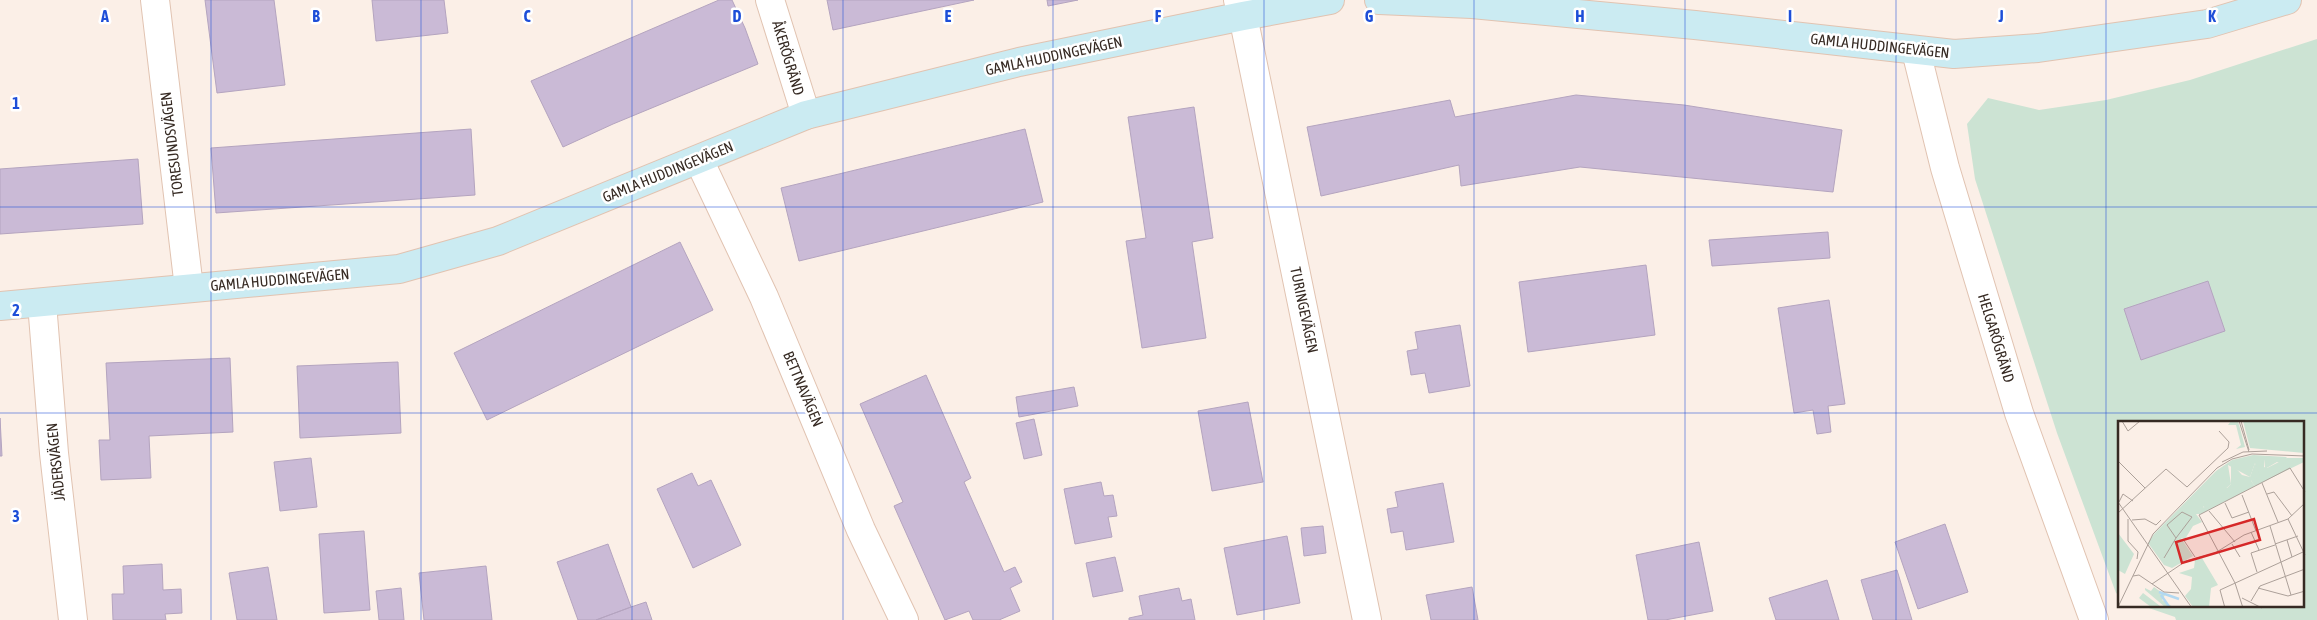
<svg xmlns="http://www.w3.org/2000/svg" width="2317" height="620" viewBox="0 0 2317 620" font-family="'Asap Condensed',sans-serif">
<rect width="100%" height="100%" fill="#fbefe7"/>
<!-- grass -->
<path fill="#cce3d3" d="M 2317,39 L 2317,620 L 2176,620 L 2175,617 L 2143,606 L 2303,606 L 2303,422 L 2120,422 L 2119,595 L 2116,593 L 2057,433 L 1975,179 L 1967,124 L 1988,98 L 2039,110 L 2106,100 L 2190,80 Z"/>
<!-- building -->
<path fill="#cabad6" stroke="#b4a4bf" d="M 205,0 L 274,0 L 285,85 L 217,93 Z
M 372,0 L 444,0 L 448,33 L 376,41 Z
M 719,0 L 732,0 L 745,28 L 758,64 L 613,124 L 563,147 L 531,81 Z
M 827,0 L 974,0 L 833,30 Z
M 1047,0 L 1078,0 L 1048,6 Z
M 1576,95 L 1684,105 L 1842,130 L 1833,192 L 1580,167 L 1461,186 L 1459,165 L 1321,196 L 1307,127 L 1450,100 L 1455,117 Z
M 1194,107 L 1213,238 L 1192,242 L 1206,338 L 1142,348 L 1126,241 L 1146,238 L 1128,117 Z
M 471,129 L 475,195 L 216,213 L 211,148 Z
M 1025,129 L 1043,202 L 799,261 L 781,188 Z
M 138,159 L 143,224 L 0,234 L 0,169 Z
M 1828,232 L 1830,258 L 1712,266 L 1709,240 Z
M 680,242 L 713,310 L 487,420 L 454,353 Z
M 1646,265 L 1655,335 L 1528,352 L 1519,282 Z
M 2208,281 L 2225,331 L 2141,360 L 2124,309 Z
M 1829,300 L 1845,404 L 1828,406 L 1831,432 L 1817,434 L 1813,410 L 1794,413 L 1778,308 Z
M 1460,325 L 1470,386 L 1429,393 L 1425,373 L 1411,375 L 1407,351 L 1418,349 L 1415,332 Z
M 230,358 L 233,432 L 149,436 L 151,478 L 101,480 L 99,440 L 110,440 L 106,363 Z
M 398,362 L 401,433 L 300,438 L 297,366 Z
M 926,375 L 971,478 L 964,482 L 1004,572 L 1015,567 L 1022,582 L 1010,588 L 1020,611 L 999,620 L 973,620 L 969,611 L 945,620 L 894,506 L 903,502 L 860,404 Z
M 1074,387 L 1078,406 L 1019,417 L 1016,397 Z
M 1248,402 L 1263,482 L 1212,491 L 1198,411 Z
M 0,418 L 2,456 L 0,456 Z
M 1034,419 L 1042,455 L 1024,459 L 1016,423 Z
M 311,458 L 317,507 L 280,511 L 274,462 Z
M 692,473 L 698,486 L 711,480 L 741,545 L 693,568 L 657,489 Z
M 1101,482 L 1104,496 L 1113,495 L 1117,516 L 1108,517 L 1112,537 L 1075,544 L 1064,489 Z
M 1443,483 L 1454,542 L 1406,550 L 1403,531 L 1391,533 L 1387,509 L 1398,507 L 1395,492 Z
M 1945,524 L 1968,592 L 1918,609 L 1895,542 Z
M 1323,526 L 1326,553 L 1304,556 L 1301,528 Z
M 364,531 L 370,610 L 324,613 L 319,534 Z
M 1287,536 L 1300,603 L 1237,615 L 1224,548 Z
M 1699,542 L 1713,611 L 1665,620 L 1648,620 L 1636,555 Z
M 608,544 L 631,607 L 596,620 L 578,620 L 557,562 Z
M 1115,557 L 1123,591 L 1093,597 L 1086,563 Z
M 162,564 L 163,590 L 181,589 L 182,613 L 165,614 L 166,620 L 113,620 L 112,594 L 124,594 L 123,566 Z
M 486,566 L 492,620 L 424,620 L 419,573 Z
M 268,567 L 277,620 L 237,620 L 229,573 Z
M 1897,570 L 1912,620 L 1873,620 L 1861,580 Z
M 1827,580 L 1839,620 L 1776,620 L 1769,598 Z
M 1472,587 L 1478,620 L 1431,620 L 1426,595 Z
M 401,588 L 404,620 L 379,620 L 376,591 Z
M 1179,588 L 1182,601 L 1191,599 L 1195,620 L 1129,620 L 1129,618 L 1143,615 L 1139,596 Z
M 646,602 L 652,620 L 596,620 L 631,607 Z"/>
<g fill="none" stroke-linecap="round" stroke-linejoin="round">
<defs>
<path id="street" d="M 155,0 L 189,288
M 770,0 L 806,115
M 1238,0 L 1243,16 L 1367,620
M 1916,51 L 1945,168 L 2019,413 L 2094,620
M 699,160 L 764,297 L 861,530 L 904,620
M 42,303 L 54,453 L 73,620"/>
<path id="secondary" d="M 1379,0 L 1472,4 L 1695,25 L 1954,54 L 2038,48 L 2207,24 L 2287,0
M 0,306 L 399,269 L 498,241 L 806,115 L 1019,62 L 1243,16 L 1330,0"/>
</defs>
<!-- street casing -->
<use href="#street" stroke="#e1c3b1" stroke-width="30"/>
<!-- secondary casing -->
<use href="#secondary" stroke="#e1c3b1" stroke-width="30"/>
<!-- street -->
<use href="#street" stroke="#fff" stroke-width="28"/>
<!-- secondary -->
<use href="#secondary" stroke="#cbebf2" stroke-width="28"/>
</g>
<!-- grid -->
<path fill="none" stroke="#1d4ed8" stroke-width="1" stroke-opacity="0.55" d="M 211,0 L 211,620M 421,0 L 421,620M 632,0 L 632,620M 843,0 L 843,620M 1053,0 L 1053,620M 1264,0 L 1264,620M 1474,0 L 1474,620M 1685,0 L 1685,620M 1896,0 L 1896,620M 2106,0 L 2106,620M 0,207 L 2317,207M 0,413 L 2317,413"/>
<g text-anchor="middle" stroke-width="5" stroke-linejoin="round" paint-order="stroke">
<!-- street labels -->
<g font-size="15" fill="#362a23" stroke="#fff">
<text transform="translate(1880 46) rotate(6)" y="5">GAMLA HUDDINGEVÄGEN</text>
<text transform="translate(1054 56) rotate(-12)" y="5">GAMLA HUDDINGEVÄGEN</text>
<text transform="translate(788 58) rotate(73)" y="5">ÅKERÖGRÄND</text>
<text transform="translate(172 144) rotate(-97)" y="5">TORESUNDSVÄGEN</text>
<text transform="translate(668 172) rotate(-22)" y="5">GAMLA HUDDINGEVÄGEN</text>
<text transform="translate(280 280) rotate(-5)" y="5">GAMLA HUDDINGEVÄGEN</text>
<text transform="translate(1304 310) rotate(78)" y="5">TURINGEVÄGEN</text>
<text transform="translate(1996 338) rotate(73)" y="5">HELGARÖGRÄND</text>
<text transform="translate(803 389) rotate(67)" y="5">BETTNAVÄGEN</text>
<text transform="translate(56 462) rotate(-96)" y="5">JÄDERSVÄGEN</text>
</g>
</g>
<!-- overview -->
<g transform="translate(2118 421)">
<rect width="186" height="186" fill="#fbefe7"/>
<path d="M 113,0 L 120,0 L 127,26 L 118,28 L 123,24 L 118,4 L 110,4 ZM 125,0 L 186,0 L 186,32 L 132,27 ZM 135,34 L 147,38 L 146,46 L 149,47 L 169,37 L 186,37 L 186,41 L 137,65 L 133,60 L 140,54 L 137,42 L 132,56 L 110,44 L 113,63 L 87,86 L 78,83 L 83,93 L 78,93 L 84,101 L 75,105 L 67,118 L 63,117 L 75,135 L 54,147 L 46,144 L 30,122 L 36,113 L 98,50 L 114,39 ZM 0,112 L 16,133 L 7,153 L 0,149 Z" fill="#cce3d3"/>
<path d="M 135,34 L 168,36 L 169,37 L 165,43 L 159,41 L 147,48 L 147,39 L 137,38 ZM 113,42 L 124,54 L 132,56 L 137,42 L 142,55 L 133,60 L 137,65 L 83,93 L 73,78 L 75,75 L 83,80 L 86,87 L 87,80 L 94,79 L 103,65 L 109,67 L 113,63 ZM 36,166 L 47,174 L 44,179 L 55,186 L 47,186 L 27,169 L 27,167 L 33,170 ZM 25,172 L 42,185 L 42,186 L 33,186 L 21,177 Z" fill="#cce3d3"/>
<path d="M 84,137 L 100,164 L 93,167 L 91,186 L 75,186 L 67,175 L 73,168 L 74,156 L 61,152 L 76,147 L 77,139 Z" fill="#cce3d3"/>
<path fill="none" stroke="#b2d8f1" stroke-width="2.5" d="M 41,171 L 61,178M 43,174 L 52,187"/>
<path fill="none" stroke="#aca099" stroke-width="1" d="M 4,0 L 10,10 L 22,0M 121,0 L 131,31M 123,0 L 131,29M 0,40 L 27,67M 104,41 L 125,31 L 149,30M 144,62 L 160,101M 149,73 L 156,71 L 174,95M 124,74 L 138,110M 0,81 L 74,187M 1,81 L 5,73 L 15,80M 107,82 L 114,97 L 131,91M 91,90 L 117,121M 0,92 L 48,48 L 69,66 L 110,27 L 111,21 L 101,10M 10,98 L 10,120 L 20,131 L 19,138M 170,98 L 187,134M 14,99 L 27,98 L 38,104 L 43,99M 152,105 L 173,174M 133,111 L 141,129M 65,118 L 77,136M 169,119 L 174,136M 114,123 L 122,136M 157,123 L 180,115M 46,137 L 58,117 L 49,104 L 64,91 L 74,96 L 58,117M 139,151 L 133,132 L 157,124M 15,155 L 21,154 L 46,171 L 61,172M 34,163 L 68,140 L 97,132 L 126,114 L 170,98 L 187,82M 140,167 L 170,175 L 187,170M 124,177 L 144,187M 133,180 L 142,165 L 187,148M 0,186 L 35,113 L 99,47 L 114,38 L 134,33 L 187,35M 107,187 L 102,169 L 185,131M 125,187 L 117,162 L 81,94 L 172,47 L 187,71"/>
<path fill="#d62828" fill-opacity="0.15" stroke="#d62828" stroke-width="2.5" d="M 136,98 L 142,119 L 64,142 L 58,121 Z"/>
<rect width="186" height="186" fill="none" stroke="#362a23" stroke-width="2.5"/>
</g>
<g font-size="16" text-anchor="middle" font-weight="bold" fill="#1d4ed8" stroke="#fff" stroke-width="5" stroke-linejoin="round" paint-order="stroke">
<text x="105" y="22">A</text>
<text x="316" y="22">B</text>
<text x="527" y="22">C</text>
<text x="737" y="22">D</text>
<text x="948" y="22">E</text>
<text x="1158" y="22">F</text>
<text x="1369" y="22">G</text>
<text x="1580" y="22">H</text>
<text x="1790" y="22">I</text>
<text x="2001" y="22">J</text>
<text x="2212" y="22">K</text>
<text x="16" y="109">1</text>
<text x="16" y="316">2</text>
<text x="16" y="522">3</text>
</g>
</svg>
